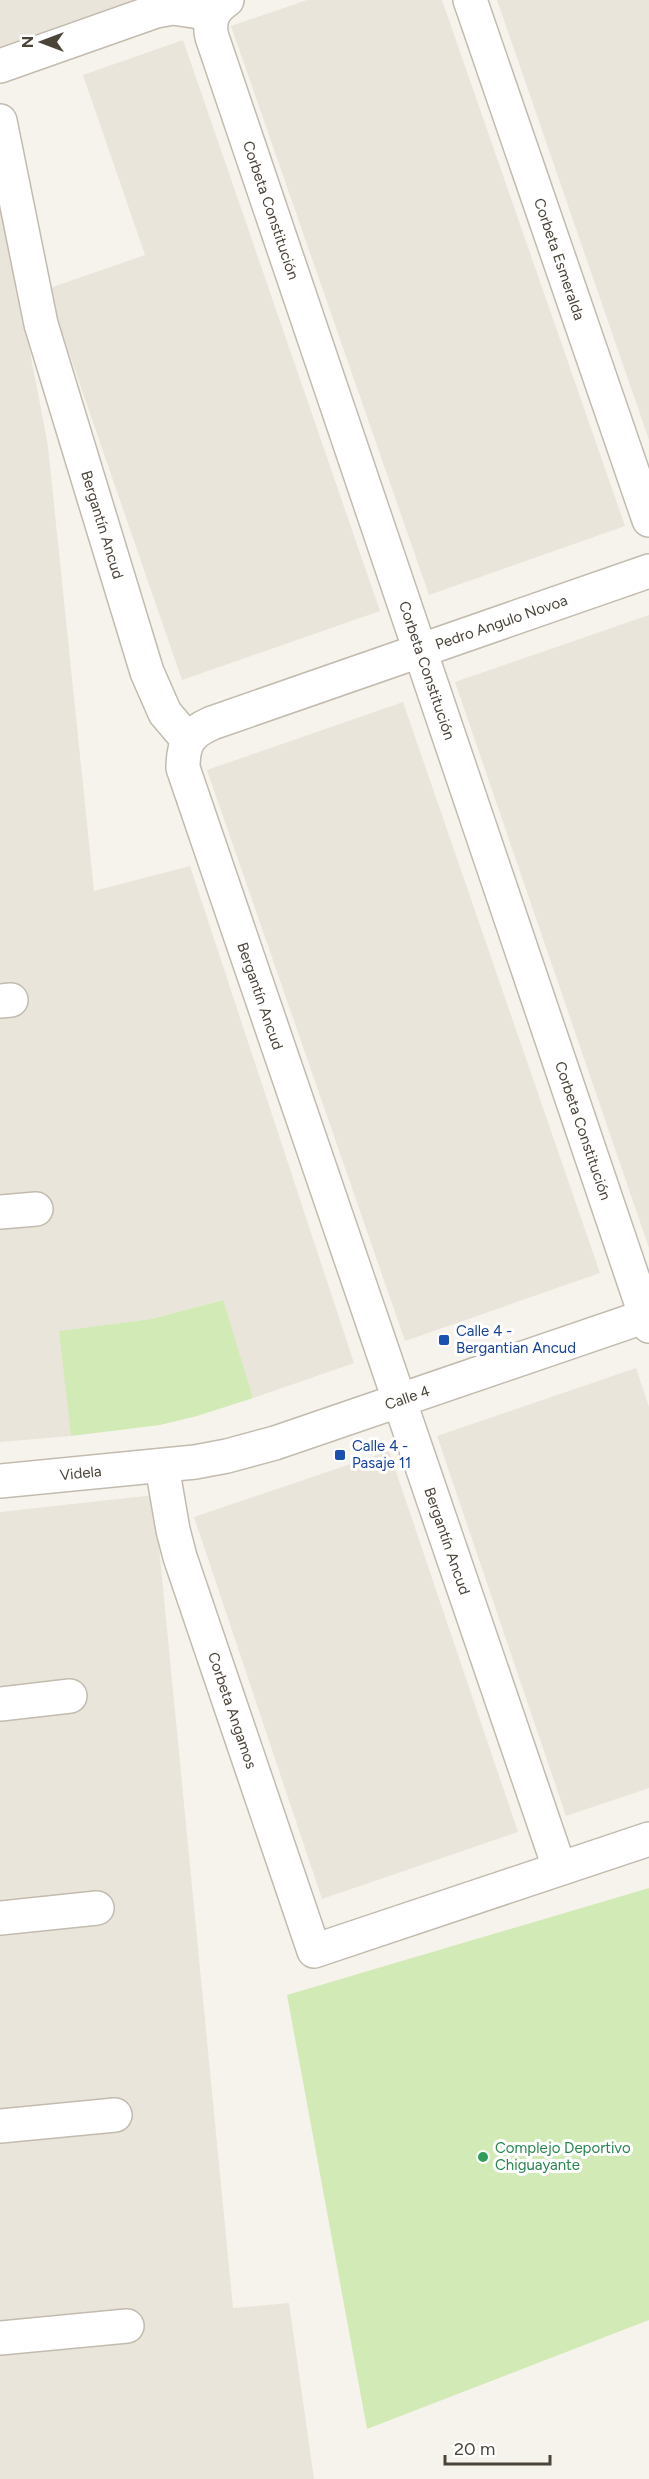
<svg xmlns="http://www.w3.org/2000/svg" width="649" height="2479" viewBox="0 0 649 2479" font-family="Figtree,sans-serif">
<rect width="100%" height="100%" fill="#f6f3ec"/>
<!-- residential -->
<path fill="#eae5da" d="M 0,0 L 149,0 L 0,52 Z
M 307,0 L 442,0 L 625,526 L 429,595 L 231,26 Z
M 497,0 L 649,0 L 649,440 Z
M 183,40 L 380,611 L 182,680 L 47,289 L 145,255 L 83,75 Z
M 0,194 L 48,446 L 94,891 L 190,866 L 354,1363 L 253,1398 L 222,1300 L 151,1319 L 60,1331 L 71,1436 L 0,1442 Z
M 649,615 L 649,1248 L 455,682 Z
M 403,702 L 600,1273 L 405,1341 L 207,770 Z
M 636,1368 L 649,1407 L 649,1788 L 566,1816 L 437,1436 Z
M 389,1451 L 518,1832 L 322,1899 L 194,1517 Z
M 154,1495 L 233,2308 L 289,2303 L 314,2479 L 0,2479 L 0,1512 Z"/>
<!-- green -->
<path fill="#d2eab5" d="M 223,1300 L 253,1398 L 197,1416 L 160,1425 L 71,1436 L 59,1331 L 151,1319 Z
M 649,1888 L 649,2320 L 367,2429 L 287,1995 Z"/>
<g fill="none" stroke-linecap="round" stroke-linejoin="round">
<defs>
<g id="minor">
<path id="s1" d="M 227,0 C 213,9 208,21 212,37 L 649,1326"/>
<path id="s2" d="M 470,0 L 649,520"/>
<path d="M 0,66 L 156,11 L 173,8 L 213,14"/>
<path id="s3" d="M 0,121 L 41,324 L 147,672 L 165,713 L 188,740"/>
<path d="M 0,1001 L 11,1000"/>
<path d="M 0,1212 L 36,1209"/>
<path id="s4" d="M 162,1466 L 173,1530 L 180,1557 L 314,1951 L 649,1839"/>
<path id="s5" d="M 0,1481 L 195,1462 L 227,1456 L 275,1443 L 649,1315"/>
<path d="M 0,1704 L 70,1696"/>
<path id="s6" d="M 559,1867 L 183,768 C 183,743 189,733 212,723 L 649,571"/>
<path d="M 0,1918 L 97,1908"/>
<path d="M 0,2126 L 115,2115"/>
<path d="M 0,2338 L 127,2326"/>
</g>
</defs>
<!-- minor casing -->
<use href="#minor" stroke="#c2bbae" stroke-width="36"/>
<!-- minor -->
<use href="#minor" stroke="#fff" stroke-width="33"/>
</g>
<!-- markers -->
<g fill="#1a4fb4" stroke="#fff" stroke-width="2">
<rect x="438" y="1334" width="12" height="12" rx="3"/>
<rect x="334" y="1449" width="12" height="12" rx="3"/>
</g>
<circle fill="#2e9e5b" stroke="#fff" stroke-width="2" cx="483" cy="2157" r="6"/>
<g text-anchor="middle" stroke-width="6" stroke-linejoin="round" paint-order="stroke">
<!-- street labels -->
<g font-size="15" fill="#4b4439" stroke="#fff">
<text dy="5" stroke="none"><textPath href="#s1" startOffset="226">Corbeta Constitución</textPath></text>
<text dy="5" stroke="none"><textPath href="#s2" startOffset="274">Corbeta Esmeralda</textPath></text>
<text dy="5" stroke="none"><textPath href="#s3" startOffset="417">Bergantín Ancud</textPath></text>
<text dy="5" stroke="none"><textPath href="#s6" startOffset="1526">Pedro Angulo Novoa</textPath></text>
<text dy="5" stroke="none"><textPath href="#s1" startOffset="712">Corbeta Constitución</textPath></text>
<text transform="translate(260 996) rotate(71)" y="5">Bergantín Ancud</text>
<text dy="5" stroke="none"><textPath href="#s1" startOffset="1198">Corbeta Constitución</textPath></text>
<text dy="5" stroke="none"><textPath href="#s5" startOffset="418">Calle 4</textPath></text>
<text dy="5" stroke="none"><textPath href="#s5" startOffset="81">Videla</textPath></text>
<text transform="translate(447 1541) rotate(71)" y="5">Bergantín Ancud</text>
<text dy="5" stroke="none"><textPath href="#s4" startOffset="255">Corbeta Angamos</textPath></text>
</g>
<!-- transit labels -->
<g font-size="15" fill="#164399" stroke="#fff" text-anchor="start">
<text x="456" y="1336">Calle 4 -<tspan x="456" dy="17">Bergantian Ancud</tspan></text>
<text x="352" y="1451">Calle 4 -<tspan x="352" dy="17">Pasaje 11</tspan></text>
</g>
<!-- leisure labels -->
<g font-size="15" fill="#27864d" stroke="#fff" text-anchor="start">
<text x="495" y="2153">Complejo Deportivo<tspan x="495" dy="17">Chiguayante</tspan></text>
</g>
</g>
<!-- north arrow -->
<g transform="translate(42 42) rotate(270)" stroke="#ffffff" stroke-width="4.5" paint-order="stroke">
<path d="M0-4.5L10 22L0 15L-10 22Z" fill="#4b4439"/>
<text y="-9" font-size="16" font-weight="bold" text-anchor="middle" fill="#4b4439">N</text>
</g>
<!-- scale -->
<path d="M445 2455v9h105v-9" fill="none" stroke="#4b4439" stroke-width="3"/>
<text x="454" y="2455" font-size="18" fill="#4b4439" stroke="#ffffff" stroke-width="4.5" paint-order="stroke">20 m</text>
</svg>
